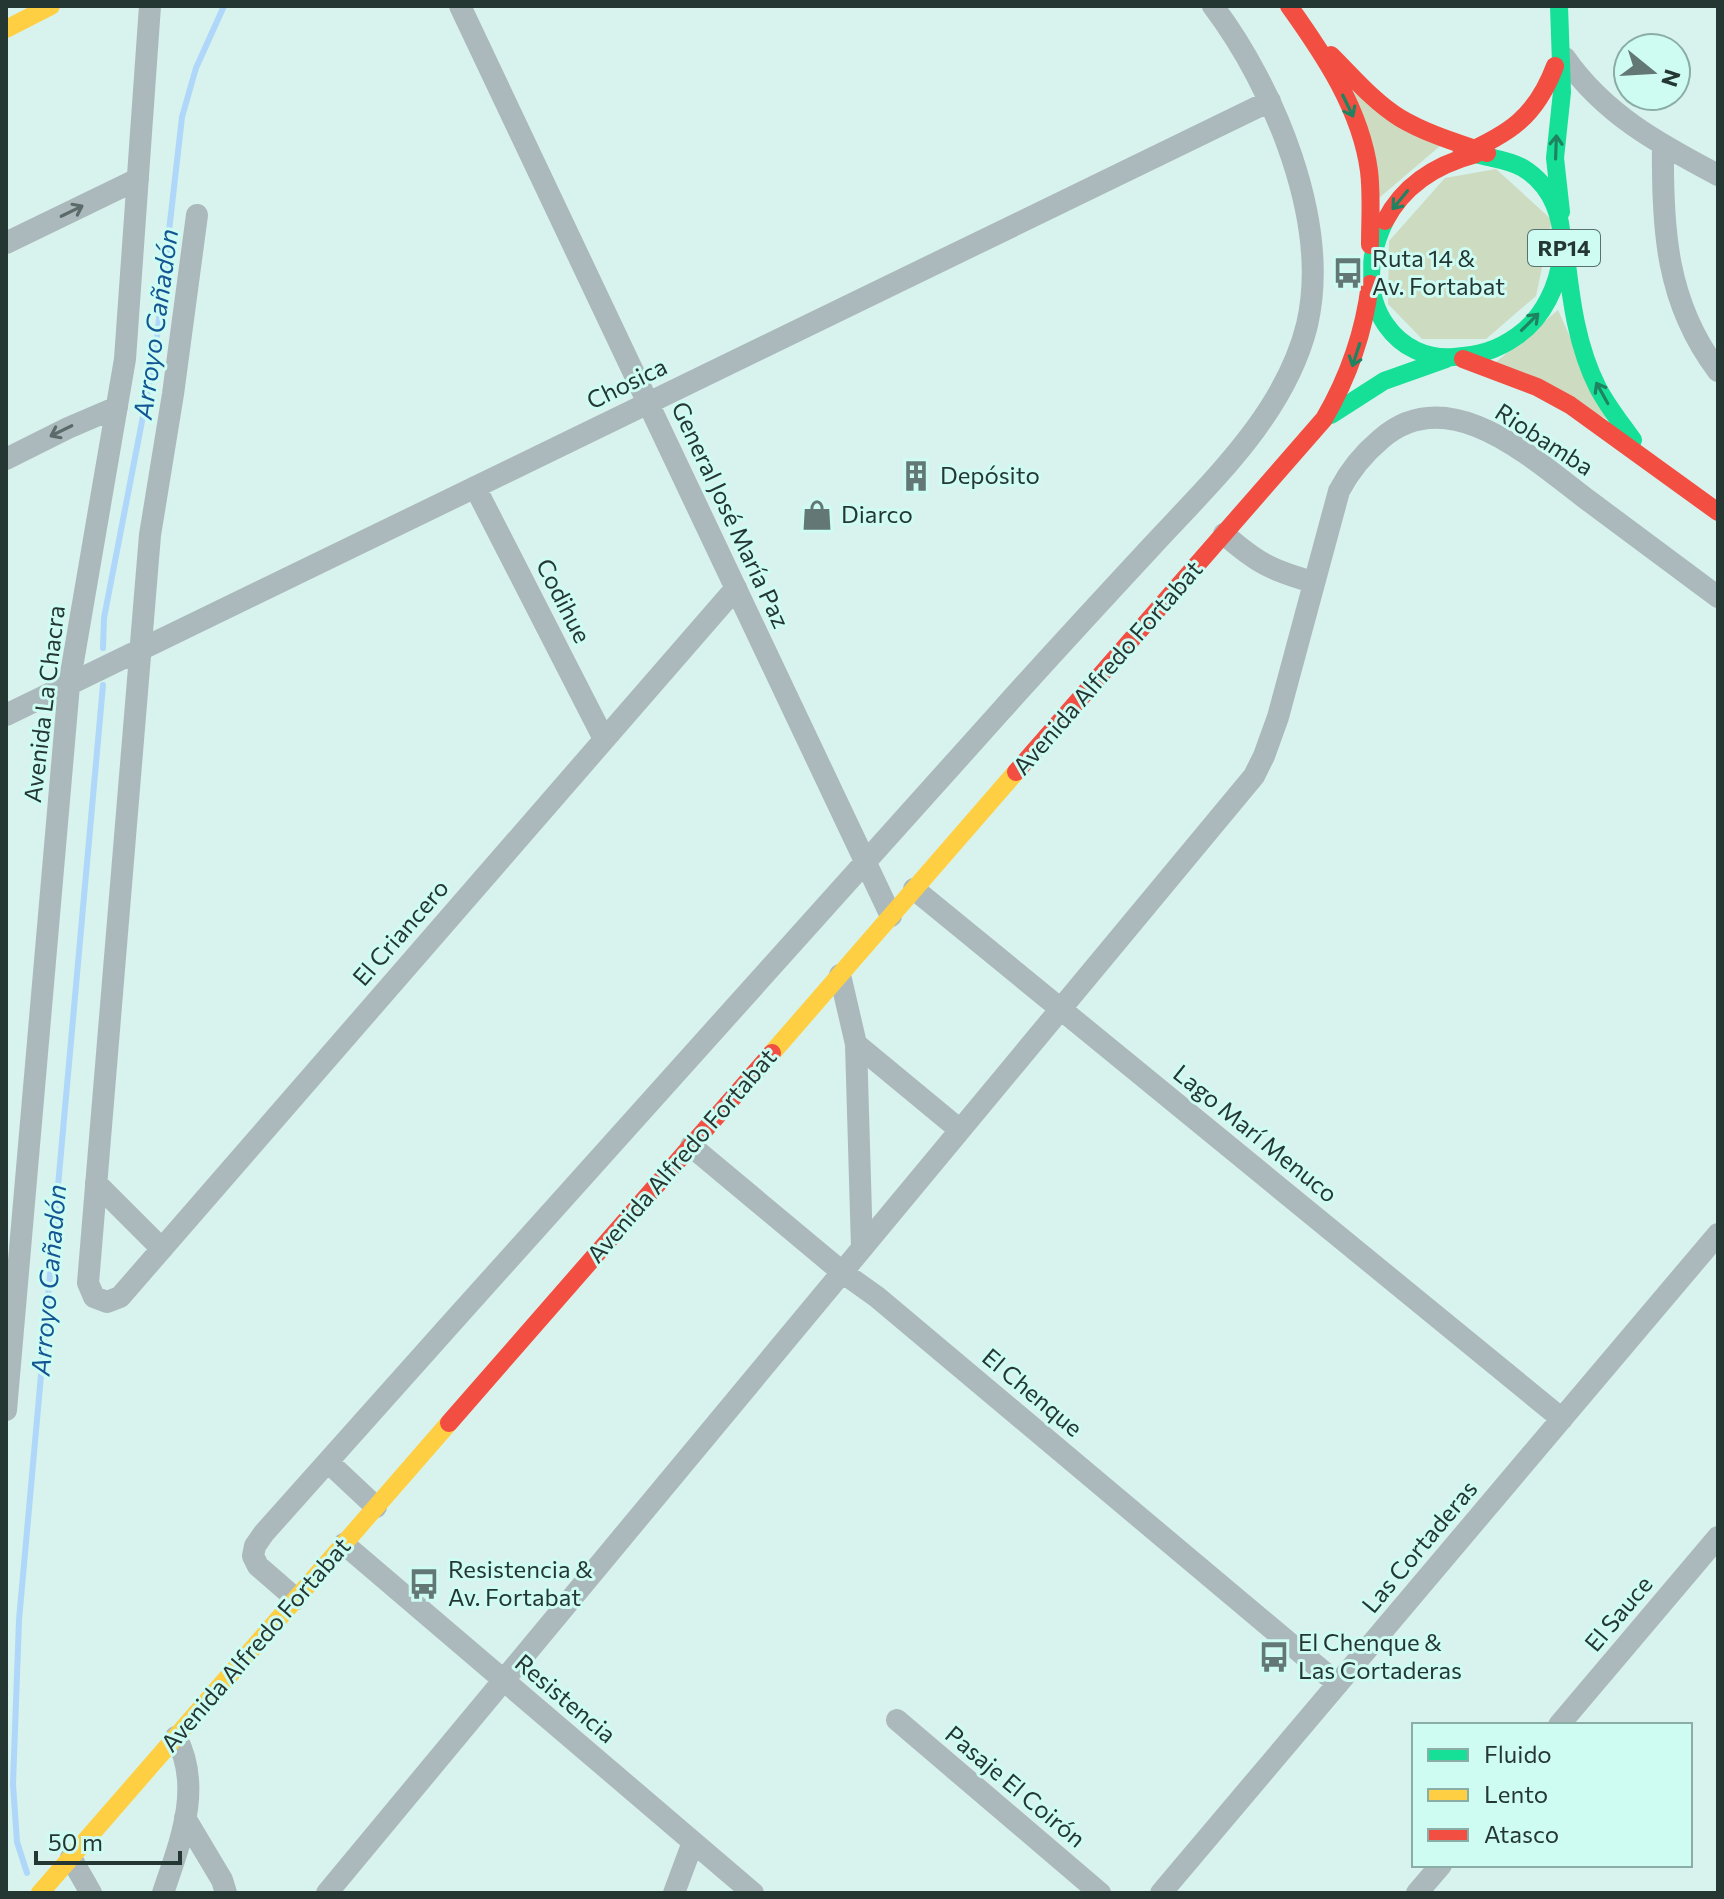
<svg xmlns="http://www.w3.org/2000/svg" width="1724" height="1899" viewBox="0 0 1724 1899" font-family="Commissioner,sans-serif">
<rect width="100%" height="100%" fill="#d8f2ed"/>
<!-- green -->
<path fill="#cddbc1" d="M 1354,92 L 1440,146 L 1379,198 Z
M 1496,169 L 1552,220 L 1536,296 L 1486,339 L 1422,339 L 1388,304 L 1389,241 L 1445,178 Z
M 1558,310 L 1607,419 L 1495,363 Z"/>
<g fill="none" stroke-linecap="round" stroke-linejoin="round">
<!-- stream -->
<path stroke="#aed7f9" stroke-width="6" d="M 103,648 L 104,618 L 155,354 L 182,117 L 196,68 L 224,6
M 27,1873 L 17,1842 L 13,1784 L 19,1620 L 103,685"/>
<!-- street -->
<path stroke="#abb9bc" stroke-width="22" d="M 460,6 L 891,916
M 1565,58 C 1604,114 1659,144 1718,175
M 1663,146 C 1662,228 1666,303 1718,371
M 197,215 L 173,394 L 150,535 L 88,1283 L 94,1297 L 107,1302 L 120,1297 L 736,588
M 6,243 L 138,179
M 6,459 L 68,428 L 117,407
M 475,487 L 604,739
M 1224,534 C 1257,563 1271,570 1313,582
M 6,715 L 1270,101
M 914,889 L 1562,1419
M 840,975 L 856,1044 L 862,1248
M 856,1044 L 960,1130
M 691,1146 L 842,1272 L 877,1297 L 1338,1684
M 96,1183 L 162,1249
M 6,1410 L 69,685 L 125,359 L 150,6
M 328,1462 L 376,1507
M 344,1544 L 753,1893
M 296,1599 L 258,1566 L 253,1556 L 255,1546 L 264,1533 C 509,1259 753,984 1000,712 C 1050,656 1101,601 1152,546 C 1212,481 1285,414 1307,325 C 1331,222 1274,87 1213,6
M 897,1720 L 1100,1893
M 1559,1725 L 1718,1537
M 185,1818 L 222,1880 L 226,1893
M 71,1858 L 91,1893
M 163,1893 C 180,1842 203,1788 176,1737
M 327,1893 L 1254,776 L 1264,756 L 1278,717 L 1339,491 C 1350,470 1363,454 1381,439 C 1448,380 1531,457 1585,498 C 1629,531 1673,564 1718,597
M 674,1893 L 693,1842
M 1161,1893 L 1718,1234
M 1417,1893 L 1441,1865"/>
<!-- fast -->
<path stroke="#16e098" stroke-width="18" d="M 1559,6 L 1562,92 L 1555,158 L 1561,212
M 1385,221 C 1369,255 1363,292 1386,325 C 1402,348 1427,359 1454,357 C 1479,355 1496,351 1517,336 C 1569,300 1582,204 1523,168 C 1510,160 1490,158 1476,154
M 1566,255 C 1571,300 1577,347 1598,388 C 1608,407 1621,423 1633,440
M 1331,415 L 1384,381 L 1446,359"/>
<!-- slow -->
<path stroke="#ffcf43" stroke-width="18" d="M 6,29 L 51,6
M 772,1053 L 1016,772
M 40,1893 L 449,1423"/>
<!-- jam -->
<path stroke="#f24e42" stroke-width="18" d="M 1289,6 C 1324,55 1361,110 1369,171 C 1372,195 1370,220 1370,245
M 1331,55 C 1353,77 1374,102 1400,118 C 1427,134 1458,143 1487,153
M 1461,155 C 1509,134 1536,117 1555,66
M 1385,221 C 1404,184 1438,164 1476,154
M 1463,359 L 1537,387 L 1570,405 L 1718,512
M 1016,772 L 1324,419 C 1349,376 1364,333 1370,284
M 449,1423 L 772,1053"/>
</g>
<!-- one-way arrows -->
<defs><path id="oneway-shaft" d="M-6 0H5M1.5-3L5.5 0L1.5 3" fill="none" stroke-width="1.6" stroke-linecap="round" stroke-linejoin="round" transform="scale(2)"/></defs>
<g stroke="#1e8360">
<use href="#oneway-shaft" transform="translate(1348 106) rotate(64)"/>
<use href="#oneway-shaft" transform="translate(1556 147) rotate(-88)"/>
<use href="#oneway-shaft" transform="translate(1400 200) rotate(129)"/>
<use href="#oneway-shaft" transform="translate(1530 322) rotate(-45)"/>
<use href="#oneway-shaft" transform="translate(1356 355) rotate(108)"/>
<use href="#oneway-shaft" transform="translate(1602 393) rotate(-119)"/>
</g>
<g stroke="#5a6b6a">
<use href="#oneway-shaft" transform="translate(72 211) rotate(-26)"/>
<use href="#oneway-shaft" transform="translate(61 431) rotate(154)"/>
</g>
<!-- icons -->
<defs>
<symbol id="bus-bare" viewBox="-9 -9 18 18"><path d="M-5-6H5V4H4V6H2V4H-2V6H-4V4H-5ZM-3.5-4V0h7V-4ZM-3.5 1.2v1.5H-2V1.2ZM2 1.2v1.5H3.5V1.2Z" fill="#637874" stroke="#cefcf3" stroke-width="2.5" paint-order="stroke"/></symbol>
<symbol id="building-bare" viewBox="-9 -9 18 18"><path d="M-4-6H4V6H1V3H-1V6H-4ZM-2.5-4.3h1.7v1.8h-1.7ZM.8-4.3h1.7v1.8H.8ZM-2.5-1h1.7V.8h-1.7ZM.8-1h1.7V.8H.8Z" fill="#637874" stroke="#cefcf3" stroke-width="2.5" paint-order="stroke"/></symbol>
<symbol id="shop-bare" viewBox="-9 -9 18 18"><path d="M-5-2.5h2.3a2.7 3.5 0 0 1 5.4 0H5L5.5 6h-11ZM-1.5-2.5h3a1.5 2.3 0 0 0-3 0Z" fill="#637874" stroke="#cefcf3" stroke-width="2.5" paint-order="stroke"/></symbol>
</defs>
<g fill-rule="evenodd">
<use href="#bus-bare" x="1326" y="251" width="44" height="44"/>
<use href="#building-bare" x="894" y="454" width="44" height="44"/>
<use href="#shop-bare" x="795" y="493" width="44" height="44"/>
<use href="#bus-bare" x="402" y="1562" width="44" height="44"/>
<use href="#bus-bare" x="1252" y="1635" width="44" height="44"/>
</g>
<g text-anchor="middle" stroke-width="6" stroke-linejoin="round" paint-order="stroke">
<!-- shield labels -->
<rect fill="#cefcf3" stroke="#57726d" stroke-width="2" x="1528" y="230" width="72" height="36" rx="6"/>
<g font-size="22" font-weight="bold" fill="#243733">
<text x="1564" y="256">RP14</text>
</g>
<!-- poi labels -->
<g font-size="24" fill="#243733" stroke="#cefcf3" text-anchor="start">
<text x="1372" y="267">Ruta 14 &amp;<tspan x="1372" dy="28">Av. Fortabat</tspan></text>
<text x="940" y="484">Depósito</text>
<text x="841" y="523">Diarco</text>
<text x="448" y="1578">Resistencia &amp;<tspan x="448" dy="28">Av. Fortabat</tspan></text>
<text x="1298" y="1651">El Chenque &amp;<tspan x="1298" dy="28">Las Cortaderas</tspan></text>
</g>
<!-- street labels -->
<g font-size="24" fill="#243733" stroke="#cefcf3">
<text transform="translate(627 384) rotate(-26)" y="8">Chosica</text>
<text transform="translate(1544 440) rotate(33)" y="8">Riobamba</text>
<text transform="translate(730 515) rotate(65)" y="8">General José María Paz</text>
<text transform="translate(563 601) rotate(63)" y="8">Codihue</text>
<text transform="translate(1108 668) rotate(-49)" y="8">Avenida Alfredo Fortabat</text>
<text transform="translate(45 704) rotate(-83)" y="8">Avenida La Chacra</text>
<text transform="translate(401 933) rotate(-49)" y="8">El Criancero</text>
<text transform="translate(1255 1134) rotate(39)" y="8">Lago Marí Menuco</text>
<text transform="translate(682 1156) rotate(-49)" y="8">Avenida Alfredo Fortabat</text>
<text transform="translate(1032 1393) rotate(40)" y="8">El Chenque</text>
<text transform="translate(1420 1547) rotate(-50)" y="8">Las Cortaderas</text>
<text transform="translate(1619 1614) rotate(-50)" y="8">El Sauce</text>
<text transform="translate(256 1645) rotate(-49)" y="8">Avenida Alfredo Fortabat</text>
<text transform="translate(565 1699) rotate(40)" y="8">Resistencia</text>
<text transform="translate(1015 1787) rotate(40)" y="8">Pasaje El Coirón</text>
</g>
<!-- water labels -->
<g font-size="26" font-style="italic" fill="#145693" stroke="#cefcf3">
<text transform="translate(156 324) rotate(-82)" y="9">Arroyo Cañadón</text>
<text transform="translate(49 1280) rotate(-85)" y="9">Arroyo Cañadón</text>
</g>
</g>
<!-- border -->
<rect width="1724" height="1899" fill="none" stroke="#243733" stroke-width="16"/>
<!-- legend -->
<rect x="1412" y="1723" width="280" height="144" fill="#cefcf3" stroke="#8aada6" stroke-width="2"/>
<rect x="1428" y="1749" width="40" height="12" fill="#16e098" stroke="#8aada6" stroke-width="2"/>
<text x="1484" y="1763" font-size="24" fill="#243733">Fluido</text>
<rect x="1428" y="1789" width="40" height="12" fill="#ffcf43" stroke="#8aada6" stroke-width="2"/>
<text x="1484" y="1803" font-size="24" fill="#243733">Lento</text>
<rect x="1428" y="1829" width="40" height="12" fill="#f24e42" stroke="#8aada6" stroke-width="2"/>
<text x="1484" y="1843" font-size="24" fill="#243733">Atasco</text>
<!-- north arrow -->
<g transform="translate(1652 72) rotate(108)"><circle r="38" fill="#cefcf3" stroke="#8aada6" stroke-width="2"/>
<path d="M0-6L14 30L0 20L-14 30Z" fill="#637874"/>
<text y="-12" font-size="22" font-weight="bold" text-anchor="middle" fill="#243733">N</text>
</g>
<!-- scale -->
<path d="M36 1851v12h144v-12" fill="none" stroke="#243733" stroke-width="4"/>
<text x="48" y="1851" font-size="24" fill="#243733" stroke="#cefcf3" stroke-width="6" paint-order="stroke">50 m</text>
</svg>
